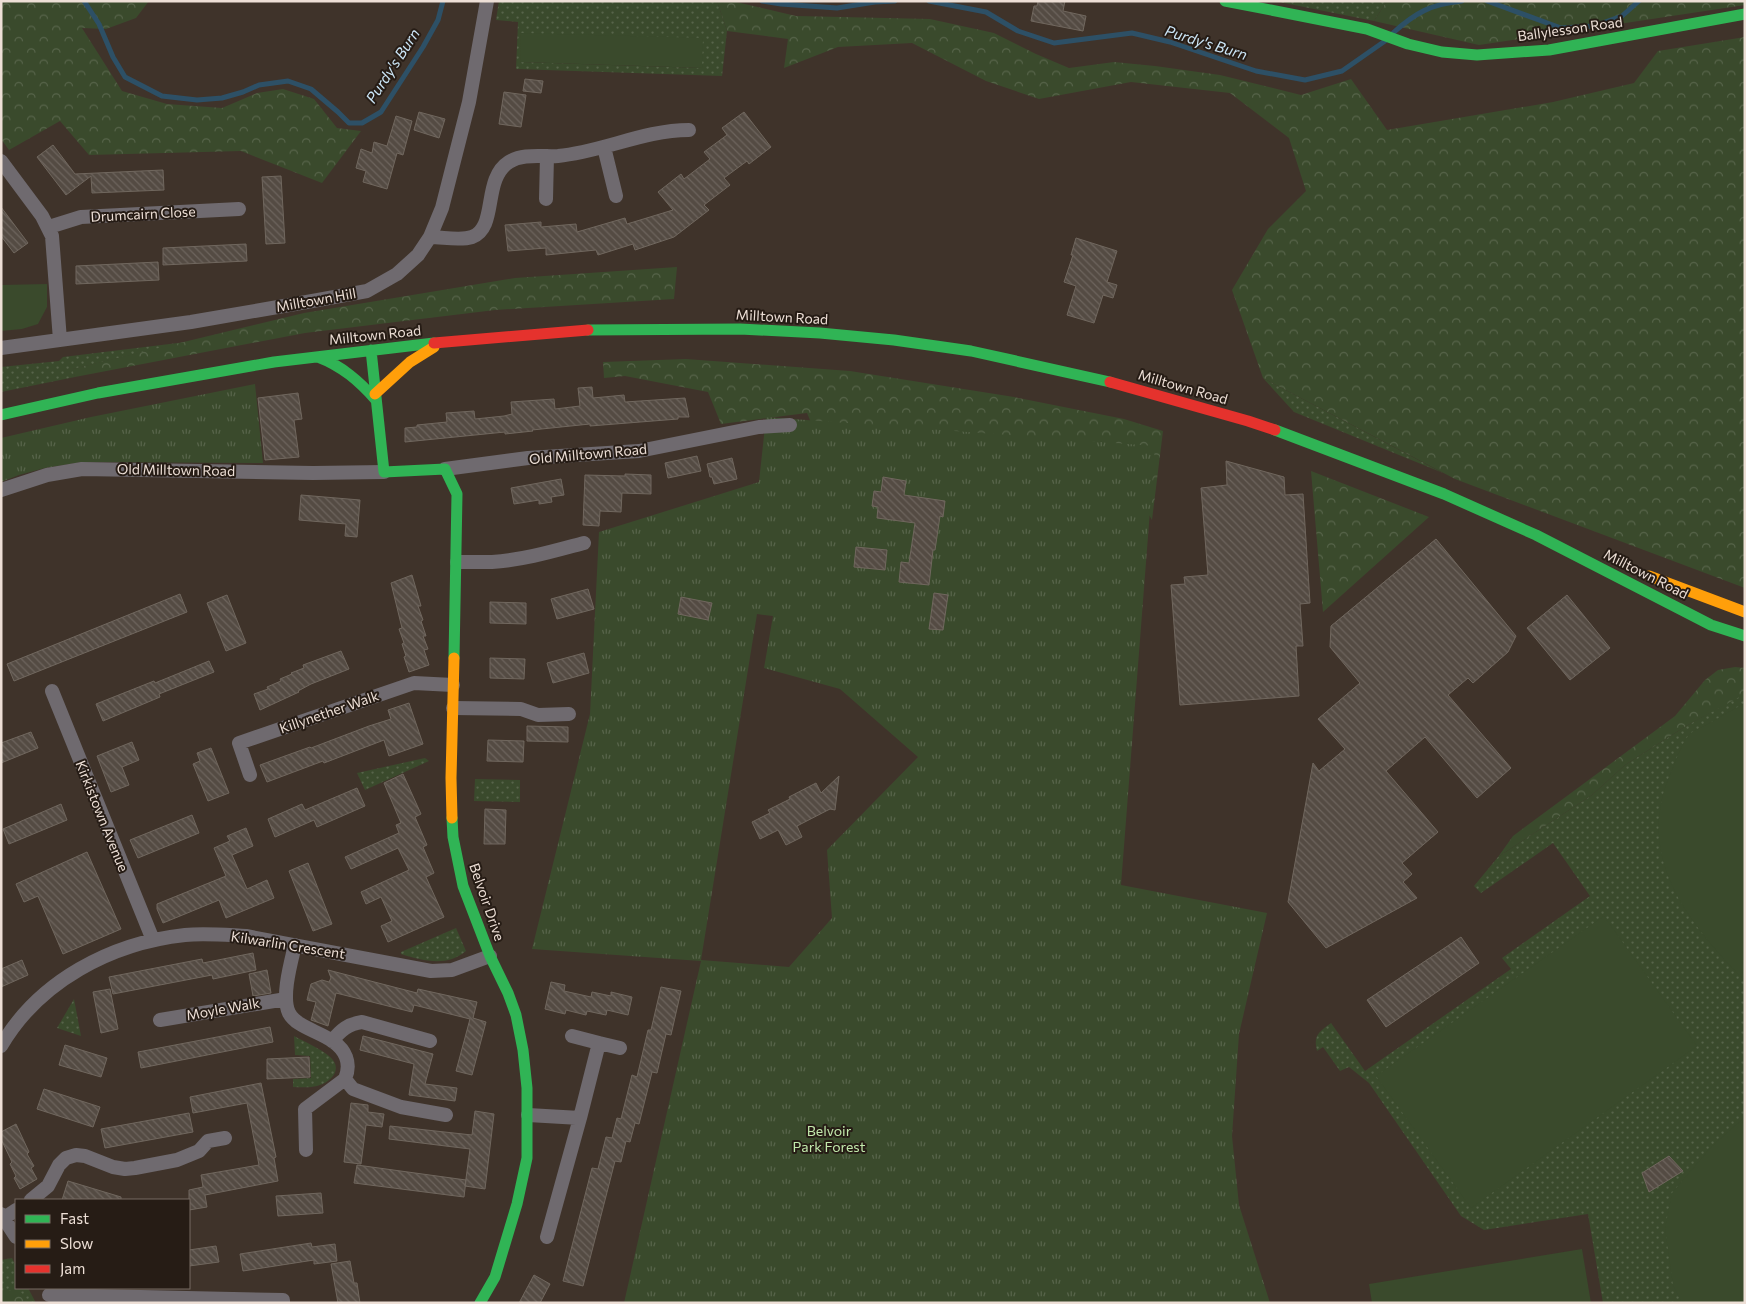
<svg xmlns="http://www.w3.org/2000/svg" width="1746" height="1304" viewBox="0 0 1746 1304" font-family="Commissioner,sans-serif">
<defs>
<pattern id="grass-dots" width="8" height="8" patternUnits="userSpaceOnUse" patternTransform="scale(1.25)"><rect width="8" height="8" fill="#3a4a2c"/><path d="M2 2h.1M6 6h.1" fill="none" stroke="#57644a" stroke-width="1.8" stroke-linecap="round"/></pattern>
<pattern id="forest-crowns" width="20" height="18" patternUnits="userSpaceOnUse" patternTransform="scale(1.25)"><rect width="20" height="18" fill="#3a4a2c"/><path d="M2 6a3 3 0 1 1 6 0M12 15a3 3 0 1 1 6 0" fill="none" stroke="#57644a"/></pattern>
<pattern id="park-tufts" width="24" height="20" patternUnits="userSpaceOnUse" patternTransform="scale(1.25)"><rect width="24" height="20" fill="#3a4a2c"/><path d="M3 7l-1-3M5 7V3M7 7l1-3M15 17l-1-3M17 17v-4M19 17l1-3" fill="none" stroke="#57644a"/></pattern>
<pattern id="building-back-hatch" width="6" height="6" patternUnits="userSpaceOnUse" patternTransform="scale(1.25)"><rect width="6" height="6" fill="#544b43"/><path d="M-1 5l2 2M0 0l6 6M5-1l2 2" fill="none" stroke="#6d645d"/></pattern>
</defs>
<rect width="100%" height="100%" fill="#3f332a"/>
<!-- grass -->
<path fill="url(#grass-dots)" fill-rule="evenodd" d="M 499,1 L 717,1 L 727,31 L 722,76 L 516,69 L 518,22 L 496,20 ZM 521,33 L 702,68 L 521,62 Z
M 1274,1 L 1387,1 L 1374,21 Z
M 186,342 L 73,369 L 75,377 L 1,392 L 1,367 L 59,361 L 63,357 Z
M 1263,378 L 1443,473 L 1294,412 Z
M 1743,694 L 1745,694 L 1745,1303 L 1603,1303 L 1588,1214 L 1484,1230 L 1461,1216 L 1369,1083 L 1349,1067 L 1340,1071 L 1323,1047 L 1317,1051 C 1313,1035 1319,1032 1331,1023 L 1365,1071 L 1511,969 L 1502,958 L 1590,896 L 1553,843 L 1481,893 L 1474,886 L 1498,857 L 1592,795 L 1625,765 L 1686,726 Z
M 425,758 L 429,761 L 365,790 L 357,773 Z
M 475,779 L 520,780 L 520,802 L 474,801 Z
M 456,928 L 466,951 C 447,967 424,961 401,954 L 401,952 Z
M 74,999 L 81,1036 L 57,1028 Z
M 294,1036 C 305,1042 319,1048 329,1056 C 344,1068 332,1082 317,1086 C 309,1088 301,1087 293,1087 L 293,1079 L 311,1078 L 310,1056 L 295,1055 Z
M 12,1258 L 16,1266 L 16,1288 L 28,1288 L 36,1303 L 1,1303 L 1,1260 Z"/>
<!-- forest -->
<path fill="url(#forest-crowns)" d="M 1,1 L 149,1 L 136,18 L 106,29 L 82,28 L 122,91 L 167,104 L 222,108 L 257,93 L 283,89 L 314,99 L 337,128 L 361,131 L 322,183 L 241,151 L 89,155 L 60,121 L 9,150 L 1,139 Z
M 717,1 L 732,1 L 796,16 L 930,19 L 994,33 L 1036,54 L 1069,68 L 1114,62 L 1155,66 L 1220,75 L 1301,95 L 1351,79 L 1387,130 L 1553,102 L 1634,83 L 1658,51 L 1745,37 L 1745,588 L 1455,479 L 1263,378 L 1232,290 L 1268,229 L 1306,191 L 1289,138 L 1230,93 L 1131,82 L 1039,99 L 986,81 L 912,43 L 838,47 L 784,68 L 788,39 L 727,31 Z
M 1387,1 L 1745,1 L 1745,5 L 1479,45 L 1374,21 Z
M 677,267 L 674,299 L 495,310 L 305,333 L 75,377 L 72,369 L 304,313 L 515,278 Z
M 686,359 L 850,371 L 1014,397 L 1124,419 L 1163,431 L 1152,520 L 1125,473 L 817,437 L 807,413 L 721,424 L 708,392 L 625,376 L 604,378 L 603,362 Z
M 1311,471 L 1429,517 L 1323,612 Z
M 1735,667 L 1745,668 L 1745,694 L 1686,726 L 1625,765 L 1592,795 L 1498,857 L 1513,836 L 1675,716 L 1705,680 L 1718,670 Z
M 1,1288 L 22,1293 L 27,1303 L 1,1303 Z"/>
<!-- park -->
<path fill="url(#park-tufts)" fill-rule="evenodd" d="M 255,384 L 263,463 L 82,462 L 45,468 L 19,475 L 1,482 L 1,438 L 91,417 Z
M 766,417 L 1155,446 L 1121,885 L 1267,913 L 1239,1034 L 1232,1136 L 1239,1205 L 1270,1303 L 624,1303 L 701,961 L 532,949 L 590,714 L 599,532 L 759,482 ZM 757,614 L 773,616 L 764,668 L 840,689 L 918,757 L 827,850 L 832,918 L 789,967 L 701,960 Z"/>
<!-- garden -->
<path fill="#3a4a2c" d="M 521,33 L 703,38 L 702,68 L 520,62 Z
M 47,284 L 47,307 L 38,324 L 22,329 L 1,331 L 1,285 Z
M 1745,703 L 1745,979 L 1740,976 C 1684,918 1634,853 1672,770 C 1676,760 1683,740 1691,733 C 1696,729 1703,727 1708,724 C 1720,717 1732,710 1745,703 Z
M 1604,916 L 1697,1046 L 1471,1208 L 1376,1076 Z
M 1745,1117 L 1745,1303 L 1682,1303 L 1673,1285 L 1665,1228 L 1672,1193 L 1712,1146 Z
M 1582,1249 L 1591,1303 L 1372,1303 L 1369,1284 Z"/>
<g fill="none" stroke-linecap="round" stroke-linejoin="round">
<!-- stream -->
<path stroke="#2d5066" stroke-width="5" d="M 84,1 L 99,24 L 113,57 L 125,77 L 162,96 L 197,100 L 222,98 L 243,92 L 259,85 L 288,81 L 311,89 L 338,112 L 349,123 L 362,123 L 381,112 L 423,47 L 438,20 L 443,1
M 762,1 L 781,4 L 837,8 L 875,2 L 895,1
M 929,1 L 986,12 L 1018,31 L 1054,43 L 1132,33 L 1170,42 L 1256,71 L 1305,80 L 1342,71 L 1385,41
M 1487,1 L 1561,28 L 1594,26 L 1622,16 L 1639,1
M 1393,33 C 1415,13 1431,4 1462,1"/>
</g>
<!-- building -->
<path fill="url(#building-back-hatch)" stroke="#70675e" d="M 1038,1 L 1065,1 L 1063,11 L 1086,16 L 1083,31 L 1031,21 L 1034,6 L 1037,6 Z
M 525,79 L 543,81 L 541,93 L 523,91 Z
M 504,92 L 526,95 L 521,127 L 499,124 Z
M 419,112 L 445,119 L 439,138 L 414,130 Z
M 744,112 L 771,147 L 749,164 L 747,161 L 724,178 L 730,185 L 704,205 L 709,210 L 674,237 L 635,250 L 633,244 L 598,255 L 596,250 L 546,255 L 546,248 L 508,251 L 505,225 L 541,222 L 541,227 L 576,224 L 577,232 L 625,218 L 627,224 L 673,210 L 658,192 L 681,174 L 684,179 L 710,159 L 704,152 L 727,135 L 722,128 Z
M 396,116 L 412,121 L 403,155 L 397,153 L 387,189 L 363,182 L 366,171 L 356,168 L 361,149 L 372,153 L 374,142 L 387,146 Z
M 53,145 L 75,174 L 163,170 L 164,190 L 92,193 L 91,176 L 66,195 L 37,157 Z
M 281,176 L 285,243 L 266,244 L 262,177 Z
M 1,207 L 28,243 L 14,253 L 1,236 Z
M 1076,238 L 1117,251 L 1107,282 L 1117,285 L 1113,298 L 1103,295 L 1094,323 L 1067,315 L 1076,286 L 1064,282 L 1073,255 L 1071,255 Z
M 246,244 L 247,261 L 163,265 L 163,248 Z
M 158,262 L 159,280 L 76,284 L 76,266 Z
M 592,387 L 593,398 L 624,395 L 625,402 L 685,398 L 689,417 L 678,417 L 678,419 L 590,426 L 590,424 L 532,430 L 533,431 L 505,434 L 505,432 L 405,442 L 405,428 L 417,427 L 417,425 L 447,422 L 446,413 L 474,411 L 475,419 L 504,416 L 512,414 L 511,402 L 554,399 L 555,409 L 580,406 L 578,388 Z
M 298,393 L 302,419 L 294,420 L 299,457 L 265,460 L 258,398 Z
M 697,456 L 701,471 L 668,478 L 665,463 Z
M 732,458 L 737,479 L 714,484 L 712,477 L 710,477 L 707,464 Z
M 1226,461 L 1284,477 L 1285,495 L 1303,494 L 1310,603 L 1300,604 L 1303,646 L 1296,646 L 1299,696 L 1180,705 L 1171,585 L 1185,584 L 1184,577 L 1208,575 L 1201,488 L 1227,485 Z
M 625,474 L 651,475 L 651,494 L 622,493 L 621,512 L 600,511 L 599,526 L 583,525 L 585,475 L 625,476 Z
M 883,477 L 906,481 L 904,495 L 945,501 L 943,517 L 940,516 L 935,550 L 933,550 L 929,585 L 899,582 L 901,562 L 909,563 L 915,523 L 877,518 L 878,507 L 872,506 L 874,491 L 881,492 Z
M 561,479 L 564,495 L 551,497 L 552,502 L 539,504 L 539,500 L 514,504 L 511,488 Z
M 301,495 L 360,500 L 357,537 L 345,536 L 346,524 L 299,520 Z
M 1436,539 L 1516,636 L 1508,652 L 1473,683 L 1468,678 L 1448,695 L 1511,768 L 1477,798 L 1425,737 L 1386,771 L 1438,832 L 1402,863 L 1412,874 L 1403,882 L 1417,898 L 1326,948 L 1288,902 L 1313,763 L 1319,771 L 1345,749 L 1318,719 L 1360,683 L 1330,647 L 1331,626 Z
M 856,547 L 887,550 L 885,570 L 854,567 Z
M 412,575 L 421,606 L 418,606 L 423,620 L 421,621 L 426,636 L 423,636 L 428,649 L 424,650 L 429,665 L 409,672 L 404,657 L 406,656 L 402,644 L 404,643 L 399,629 L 402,628 L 391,583 Z
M 588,589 L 594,609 L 557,619 L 551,599 Z
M 934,593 L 948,595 L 943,630 L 929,629 Z
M 180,594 L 187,612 L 14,681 L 7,664 Z
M 227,595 L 246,643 L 226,651 L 207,603 Z
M 1567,595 L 1610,648 L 1570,680 L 1527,628 Z
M 681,597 L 712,603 L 708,620 L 678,614 Z
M 490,602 L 526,603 L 526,624 L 490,623 Z
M 341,651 L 349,669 L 311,684 L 298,691 L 299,692 L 260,710 L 254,694 L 268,689 L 267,687 L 281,681 L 280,679 L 292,674 L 291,673 L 304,668 L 303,665 Z
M 584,653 L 589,673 L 553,683 L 547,663 Z
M 490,658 L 525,659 L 524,679 L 490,678 Z
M 209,661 L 214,672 L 159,694 L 160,697 L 103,721 L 96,704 L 154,681 L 155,683 Z
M 409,703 L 423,744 L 389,756 L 384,740 L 324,763 L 323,761 L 267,782 L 260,765 L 310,747 L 311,748 L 369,726 L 391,719 L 388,710 Z
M 527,726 L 568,727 L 568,742 L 527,741 Z
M 31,732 L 38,748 L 1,763 L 1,743 Z
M 488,740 L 524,741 L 523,762 L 487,761 Z
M 132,742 L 139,760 L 122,767 L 129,785 L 111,792 L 97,756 Z
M 211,748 L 229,793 L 208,801 L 193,764 L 200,761 L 197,753 Z
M 403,774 L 421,814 L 415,817 L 427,845 L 423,847 L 434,873 L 426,877 L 444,917 L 388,942 L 381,926 L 392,921 L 381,897 L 366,904 L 361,892 L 409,870 L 398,848 L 351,869 L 345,857 L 399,833 L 396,825 L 401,823 L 384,783 Z
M 839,776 L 835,810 L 830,809 L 797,826 L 802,837 L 786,845 L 778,830 L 760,839 L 752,822 L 770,813 L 768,810 L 790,799 L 789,797 L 816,783 L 821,793 Z
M 357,788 L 365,806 L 317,827 L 314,820 L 275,837 L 268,819 L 302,804 L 305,810 Z
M 61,804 L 67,820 L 9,844 L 3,829 Z
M 485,809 L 506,810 L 505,844 L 484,844 Z
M 192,815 L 199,833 L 138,858 L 130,840 Z
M 246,828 L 253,846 L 232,855 L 247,889 L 267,880 L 274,898 L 226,918 L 219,900 L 163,923 L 157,909 L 157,904 L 226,876 L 214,848 L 230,841 L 227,836 Z
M 87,852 L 121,929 L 63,954 L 38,896 L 24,902 L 16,884 Z
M 308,863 L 332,924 L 313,931 L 289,871 Z
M 1461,937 L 1479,963 L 1386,1027 L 1367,1000 Z
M 253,953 L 256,970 L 213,979 L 212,975 L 113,994 L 109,977 L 202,959 L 203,963 Z
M 22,960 L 28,975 L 1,987 L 1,969 Z
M 267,970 L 271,993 L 253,996 L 249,974 Z
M 328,970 L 417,993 L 418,989 L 477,1002 L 473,1018 L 486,1022 L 472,1075 L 456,1071 L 470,1019 L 414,1005 L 412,1012 L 336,993 L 328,1026 L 311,1020 L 316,1002 L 307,1000 L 311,984 L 322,980 L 329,982 L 331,978 Z
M 551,982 L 565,985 L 564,991 L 591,997 L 592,992 L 611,996 L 611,992 L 632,997 L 628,1015 L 607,1010 L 606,1015 L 587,1011 L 586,1015 L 566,1010 L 565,1014 L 545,1009 Z
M 661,987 L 681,991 L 671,1035 L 666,1034 L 657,1073 L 652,1072 L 639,1124 L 635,1123 L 630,1142 L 626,1141 L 621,1162 L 615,1161 L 583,1286 L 563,1281 L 592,1168 L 598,1169 L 606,1137 L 612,1138 L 617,1118 L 621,1119 L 632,1075 L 637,1077 L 648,1030 L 651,1030 Z
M 110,989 L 118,1029 L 101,1033 L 93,992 Z
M 270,1027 L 273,1042 L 141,1068 L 138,1052 Z
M 363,1036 L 433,1054 L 425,1084 L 457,1088 L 455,1101 L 409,1095 L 414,1064 L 360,1050 Z
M 65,1045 L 107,1058 L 101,1077 L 59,1065 Z
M 309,1057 L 310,1077 L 267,1079 L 267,1059 Z
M 261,1083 L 276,1157 L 274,1158 L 278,1181 L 205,1195 L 207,1207 L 189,1210 L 189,1190 L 203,1187 L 201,1175 L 259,1165 L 247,1103 L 193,1113 L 190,1097 Z
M 44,1089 L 100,1107 L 93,1127 L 37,1109 Z
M 351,1103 L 368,1105 L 368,1112 L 384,1114 L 382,1127 L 366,1125 L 361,1164 L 344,1162 Z
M 475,1111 L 494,1114 L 485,1189 L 465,1186 L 470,1149 L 389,1139 L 390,1126 L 472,1135 Z
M 189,1113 L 193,1132 L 105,1148 L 101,1129 Z
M 16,1124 L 29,1152 L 27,1154 L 34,1166 L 31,1168 L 37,1179 L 20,1189 L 14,1178 L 16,1176 L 10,1164 L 12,1162 L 1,1139 L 1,1132 Z
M 1669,1156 L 1683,1171 L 1649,1192 L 1642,1173 Z
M 357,1165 L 466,1180 L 464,1197 L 354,1183 Z
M 68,1181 L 121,1197 L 121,1200 L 62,1200 Z
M 321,1193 L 323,1213 L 278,1216 L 276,1196 Z
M 311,1243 L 312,1247 L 335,1244 L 337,1261 L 314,1264 L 314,1260 L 243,1271 L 240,1254 Z
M 216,1246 L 219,1262 L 189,1266 L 189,1250 Z
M 350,1261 L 354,1283 L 357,1283 L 360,1303 L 338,1303 L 331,1264 Z
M 534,1275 L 550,1284 L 540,1303 L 519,1303 Z"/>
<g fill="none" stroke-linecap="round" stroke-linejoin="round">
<!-- street -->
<path stroke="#6f6a6f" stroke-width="14" d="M 604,147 L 616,196
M 1,161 L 42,216 L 52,236 L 60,340
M 546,199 L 547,156
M 49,227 L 81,217 L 239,209
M 430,237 C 443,237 460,241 472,237 C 498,228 482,179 509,162 C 523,153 542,157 558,156 C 602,152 644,130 689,130
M 1,348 L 191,322 L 318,300 L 367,291 L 397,274 L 418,255 L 430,237 L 442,208 L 469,102 L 487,1
M 445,469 L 528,458 L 639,451 L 759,427 L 790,425
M 1,490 L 47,475 L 82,469 L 313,473 L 384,472
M 457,562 C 469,562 481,562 492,562 C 524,560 554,551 584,543
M 52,691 L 153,940
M 453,708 L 521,709 L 538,715 L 569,714
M 250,775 L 239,743 L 414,683 L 453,685
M 295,945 C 291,962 281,997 289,1013 C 299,1032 337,1033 346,1057 C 349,1065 348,1072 345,1079 L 305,1109 L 306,1150
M 160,1020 L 286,999
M 572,1036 L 599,1043 L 580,1118
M 332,1041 C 341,1030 348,1024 362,1022 L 430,1041
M 599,1043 L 620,1048
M 1,1046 C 39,981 111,943 185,935 C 205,933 226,935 246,936 L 431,971 L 452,970 L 490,956
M 345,1079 L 353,1089 L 401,1107 L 446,1115
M 528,1115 L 580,1118 L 547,1237
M 31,1200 L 48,1186 L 59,1165 L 66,1158 L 76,1155 L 85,1156 L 113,1167 L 125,1169 L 135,1168 L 177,1160 L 199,1151 L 208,1141 L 225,1138
M 1,1214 L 16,1237
M 4,1218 L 16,1210
M 49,1295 L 283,1300 L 283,1303"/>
<!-- fast -->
<path stroke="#30b455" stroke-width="11" d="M 1225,1 L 1367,29 L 1408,44 L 1442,52 L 1477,55 L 1549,50 L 1745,14
M 588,330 L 740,329 L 820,333 L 894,340 L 971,351 L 1110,382
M 371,350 L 384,472 L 445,469 L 457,494 L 454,658
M 318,357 C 342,366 359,381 376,400
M 1,415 L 98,393 L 274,362 L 434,343
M 1275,430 L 1444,494 L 1536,535 L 1711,625 L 1745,636
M 452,818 L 453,837 L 463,886 L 490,956 L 508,993 L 516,1015 L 523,1050 L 527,1088 L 527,1158 L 517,1204 L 495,1277 L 480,1303"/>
<!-- slow -->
<path stroke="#ff9f0a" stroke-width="11" d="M 375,394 L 410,362 L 434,347
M 1649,576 L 1745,612
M 452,818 L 451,778 L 454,658"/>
<!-- jam -->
<path stroke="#e5322d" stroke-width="11" d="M 434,343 L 588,330
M 1110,382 L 1248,421 L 1275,430"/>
</g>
<g text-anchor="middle" stroke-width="4" stroke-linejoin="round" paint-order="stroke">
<!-- street labels -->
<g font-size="14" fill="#eddfd6" stroke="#261c15">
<text transform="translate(1570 29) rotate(-8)" y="5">Ballylesson Road</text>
<text transform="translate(143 214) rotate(-3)" y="5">Drumcairn Close</text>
<text transform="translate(316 300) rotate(-10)" y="5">Milltown Hill</text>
<text transform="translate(782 317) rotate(3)" y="5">Milltown Road</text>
<text transform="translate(375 335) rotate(-6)" y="5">Milltown Road</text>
<text transform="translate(1183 387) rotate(16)" y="5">Milltown Road</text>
<text transform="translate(588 454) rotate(-5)" y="5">Old Milltown Road</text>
<text transform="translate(176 470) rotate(1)" y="5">Old Milltown Road</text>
<text transform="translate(1646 574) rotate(27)" y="5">Milltown Road</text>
<text transform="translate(329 712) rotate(-19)" y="5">Killynether Walk</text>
<text transform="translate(102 816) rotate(68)" y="5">Kirkistown Avenue</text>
<text transform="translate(487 902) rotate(71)" y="5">Belvoir Drive</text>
<text transform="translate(288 945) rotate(9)" y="5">Kilwarlin Crescent</text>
<text transform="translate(223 1009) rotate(-10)" y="5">Moyle Walk</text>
</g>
<!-- park labels -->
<g font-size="14" fill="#c2e9ac" stroke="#261c15">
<text x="829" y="1136">Belvoir<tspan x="829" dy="16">Park Forest</tspan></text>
</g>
<!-- water labels -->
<g font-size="15" font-style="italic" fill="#cbe5f6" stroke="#261c15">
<text transform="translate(1206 43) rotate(17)" y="5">Purdy's Burn</text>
<text transform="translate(393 66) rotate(-57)" y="5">Purdy's Burn</text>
</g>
</g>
<!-- border -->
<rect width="1746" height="1304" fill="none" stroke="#eddfd6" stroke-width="5"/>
<!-- legend -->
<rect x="15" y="1199" width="175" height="90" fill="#261c15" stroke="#766a62"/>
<rect x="25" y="1215" width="25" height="8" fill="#30b455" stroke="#766a62"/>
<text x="60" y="1224" font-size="15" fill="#eddfd6">Fast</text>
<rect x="25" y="1240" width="25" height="8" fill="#ff9f0a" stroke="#766a62"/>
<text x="60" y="1249" font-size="15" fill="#eddfd6">Slow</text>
<rect x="25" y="1265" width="25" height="8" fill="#e5322d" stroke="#766a62"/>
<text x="60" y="1274" font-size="15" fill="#eddfd6">Jam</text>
</svg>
